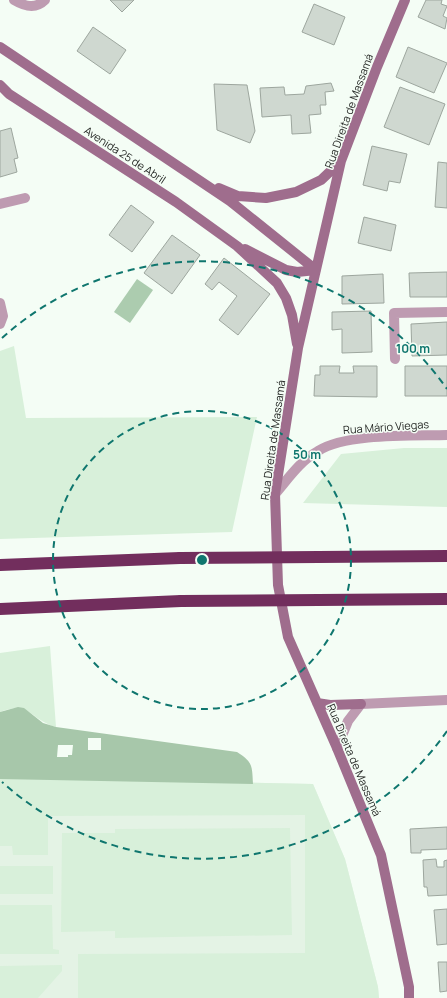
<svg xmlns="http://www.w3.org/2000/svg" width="447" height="998" viewBox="0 0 447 998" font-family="Manrope,sans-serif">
<rect width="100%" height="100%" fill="#f4fdf5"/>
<!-- built -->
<path fill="#e4f3e5" d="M 0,777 L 313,784 L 345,859 L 378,987 L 379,998 L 0,998 Z"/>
<!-- green -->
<path fill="#d8f0da" d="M 14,346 L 26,418 L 257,417 L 232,532 L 0,539 L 0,351 Z
M 404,448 L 447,448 L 447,507 L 303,503 L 341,454 Z
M 50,646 L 56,727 C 29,719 30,700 0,712 L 0,653 Z
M 0,777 L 313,784 L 345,859 L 378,987 L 379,998 L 78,998 L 78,954 L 305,953 L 305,815 L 48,816 L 48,855 L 13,855 L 12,846 L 0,846 Z
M 290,828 L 292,935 L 115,938 L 115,931 L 61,932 L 62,833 L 115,833 L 115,829 Z
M 0,866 L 53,866 L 53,894 L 0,894 Z
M 0,905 L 52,905 L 53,949 L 59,950 L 59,954 L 0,954 Z
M 62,965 L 62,971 L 38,998 L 0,998 L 0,966 Z"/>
<!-- forest -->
<path fill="#a7c7aa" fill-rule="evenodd" d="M 18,707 L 24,708 L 43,723 L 56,727 L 237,752 C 253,762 252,766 253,784 L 0,779 L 0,712 ZM 88,738 L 101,738 L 101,750 L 88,750 ZM 58,745 L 73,745 L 72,755 L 68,755 L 68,757 L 57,757 Z"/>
<!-- water -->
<path fill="#acccaf" d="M 137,279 L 153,290 L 130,323 L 114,312 Z"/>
<!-- building -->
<path fill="#cfd8d0" stroke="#9da69e" d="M 110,0 L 134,0 L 122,12 Z
M 426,0 L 442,0 L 441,4 L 447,6 L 443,16 L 447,18 L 445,29 L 418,17 Z
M 314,4 L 345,17 L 334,45 L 302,32 Z
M 93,27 L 126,50 L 110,74 L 77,51 Z
M 408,47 L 447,63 L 434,93 L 396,77 Z
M 331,83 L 334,91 L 325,92 L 326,105 L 320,105 L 321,114 L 309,115 L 311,133 L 292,134 L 291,115 L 262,117 L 260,88 L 284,87 L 285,95 L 304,94 L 306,86 Z
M 214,84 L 247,85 L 255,131 L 250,143 L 217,130 Z
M 400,87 L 445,104 L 429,145 L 384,127 Z
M 11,128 L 18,158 L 14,159 L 17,172 L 0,177 L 0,131 Z
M 372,146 L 407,154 L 400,183 L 389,181 L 387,191 L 363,185 Z
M 438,162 L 447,163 L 447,208 L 435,207 Z
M 131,205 L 154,222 L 132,252 L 109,235 Z
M 364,217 L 396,225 L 391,251 L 358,243 Z
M 172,235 L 200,255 L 172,294 L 144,273 Z
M 224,258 L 270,294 L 238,335 L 219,320 L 237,296 L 219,282 L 212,290 L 205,284 Z
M 447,272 L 447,297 L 410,297 L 409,273 Z
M 383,274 L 384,303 L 342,304 L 342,276 Z
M 371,311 L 372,352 L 342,353 L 342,329 L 332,330 L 332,312 Z
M 447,322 L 447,355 L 412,356 L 411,324 Z
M 320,366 L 340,366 L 339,373 L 354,373 L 353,366 L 377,366 L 377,397 L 314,396 L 315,375 L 320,375 Z
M 405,366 L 447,366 L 447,396 L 405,396 Z
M 447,827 L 447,849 L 421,850 L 421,853 L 411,853 L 410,829 Z
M 436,859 L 437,867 L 444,867 L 444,861 L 447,860 L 447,895 L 428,896 L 427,887 L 424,887 L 423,860 Z
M 447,909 L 447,944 L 437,945 L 434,910 Z
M 438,962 L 447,962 L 447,991 L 440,992 Z"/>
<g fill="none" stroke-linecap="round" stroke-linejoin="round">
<!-- street -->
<path stroke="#be9bb1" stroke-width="10" d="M 14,0 C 24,6 35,10 45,0
M 0,204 L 25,198
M 0,303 L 3,316 L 0,324
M 395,359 L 394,313 L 447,312
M 275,494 C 288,479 300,461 318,451 C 346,433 413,436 447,435
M 337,748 L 348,721 L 361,704 L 447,700"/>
<!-- secondary -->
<path stroke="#9f6d8d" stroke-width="10" d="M 405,0 L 377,67 L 341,161 L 298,348 L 275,494 L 278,585 L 288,637 L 337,748 L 381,855 L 409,987 L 409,998
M 0,47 L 230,201 L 316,270
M 0,85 L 9,94 L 176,202 L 237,246 L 277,283 L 286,298 L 292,315 L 297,344
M 219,188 L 238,196 L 266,198 L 296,192 L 321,180 L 341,161
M 245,249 L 286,270 L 297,272 L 316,270
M 317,703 L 330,705 L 361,704"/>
<!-- highway -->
<path stroke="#722e5d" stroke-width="12" d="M 0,565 L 180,558
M 0,609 L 181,601"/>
<!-- highway-bridge -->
<path stroke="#722e5d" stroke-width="12" d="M 180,558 L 447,556
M 181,601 L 447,599"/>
</g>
<!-- distance rings -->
<g fill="none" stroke="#0f766e" stroke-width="2" stroke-dasharray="7 5">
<circle cx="202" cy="560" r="149"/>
<path d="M447 731A299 299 0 0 1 2 782M2 338A299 299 0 0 1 447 389"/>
</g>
<g text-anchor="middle" stroke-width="3" stroke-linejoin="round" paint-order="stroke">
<!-- street labels -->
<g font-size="11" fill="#252825" stroke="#f4fdf5">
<text transform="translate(349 111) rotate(-70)" y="4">Rua Direita de Massamá</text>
<text transform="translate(125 155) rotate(33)" y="4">Avenida 25 de Abril</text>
<text transform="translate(386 427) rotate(-4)" y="4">Rua Mário Viegas</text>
<text transform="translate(273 440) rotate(-82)" y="4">Rua Direita de Massamá</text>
<text transform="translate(354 760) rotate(67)" y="4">Rua Direita de Massamá</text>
</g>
</g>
<circle cx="202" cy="560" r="6" fill="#0f766e" stroke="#f4fdf5" stroke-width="2"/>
<g font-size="12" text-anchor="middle" font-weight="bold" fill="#0f766e" stroke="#f4fdf5" stroke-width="3" stroke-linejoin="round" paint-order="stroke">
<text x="413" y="353">100 m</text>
<text x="307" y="459">50 m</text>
</g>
</svg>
